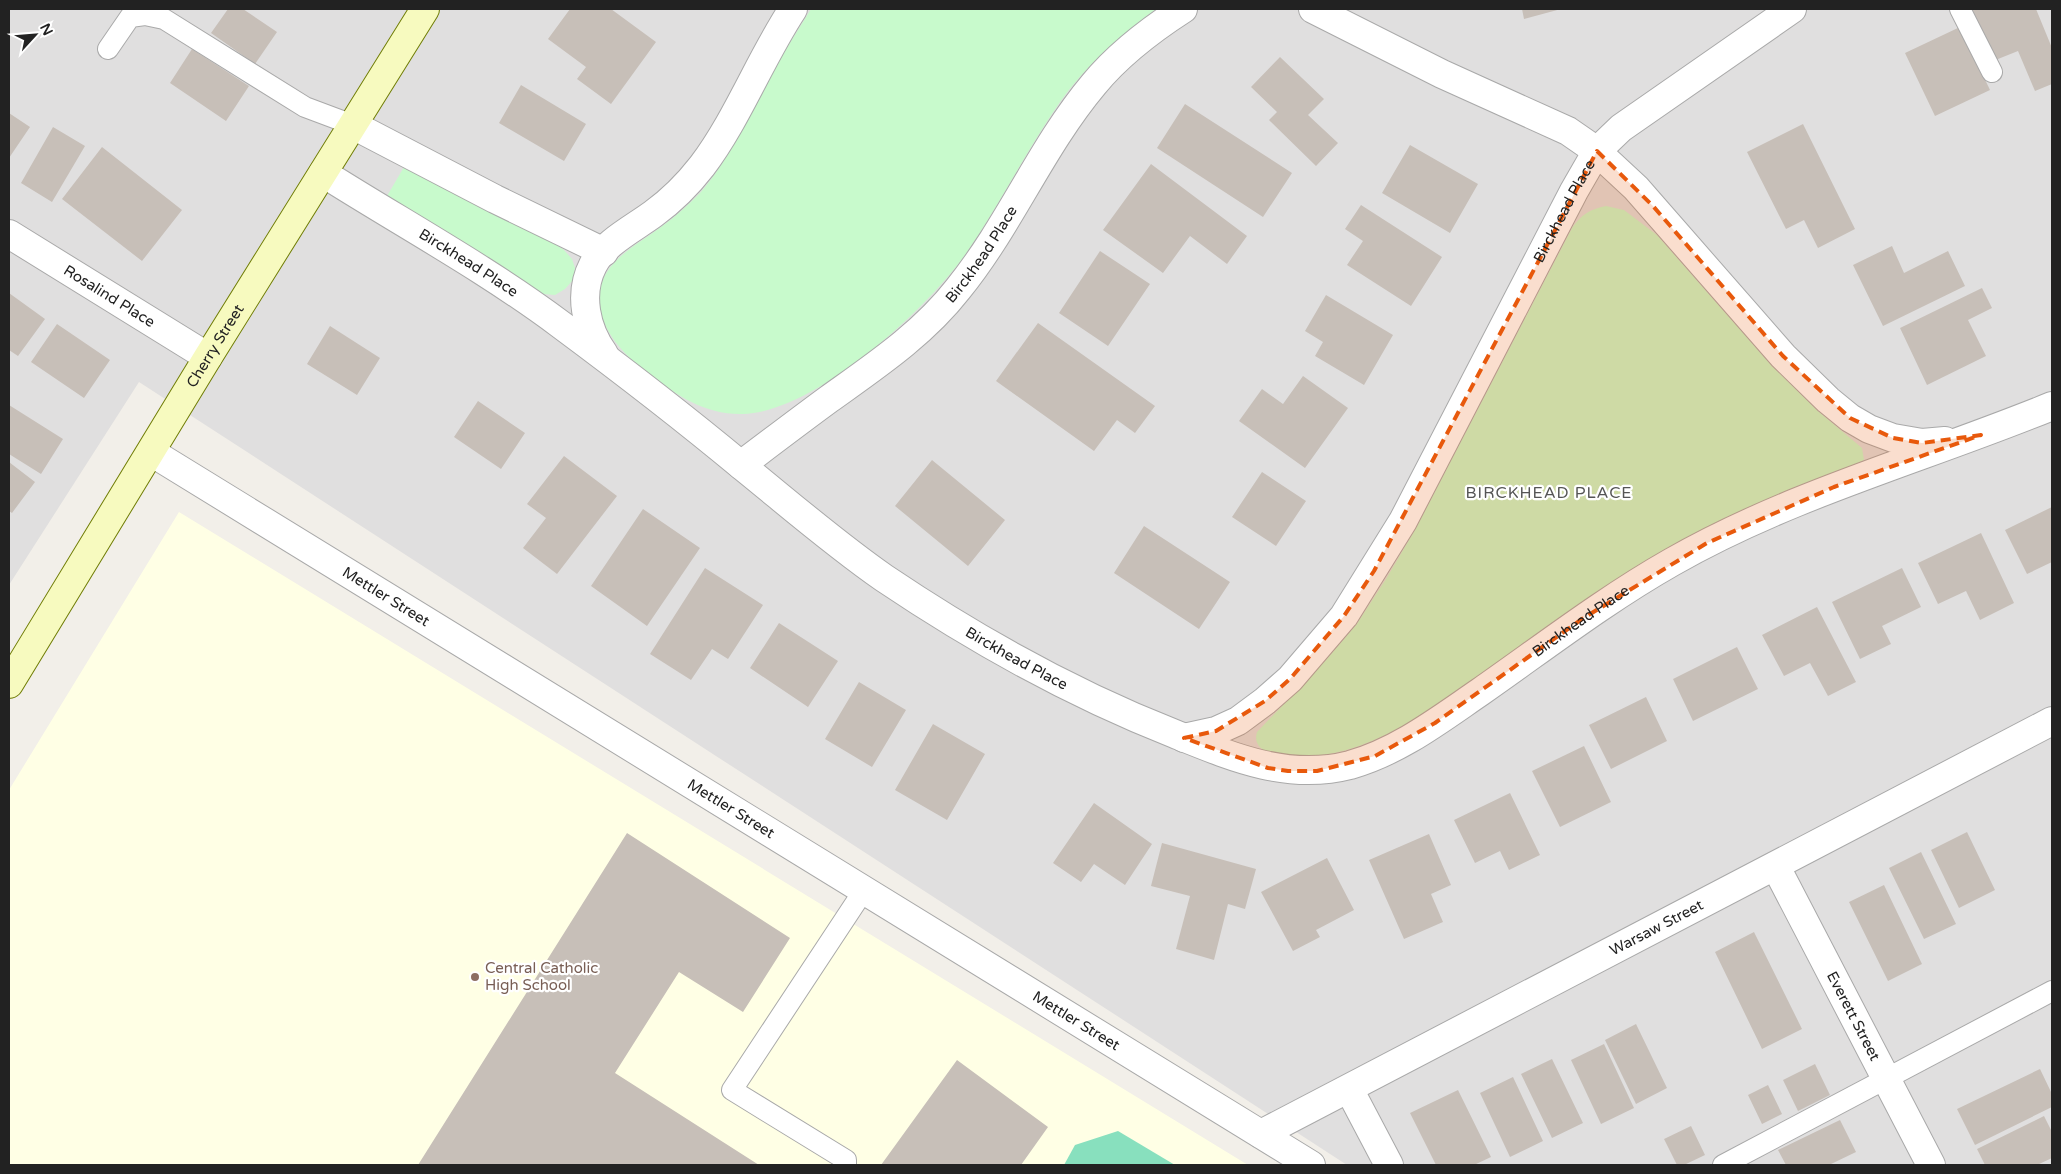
<svg xmlns="http://www.w3.org/2000/svg" width="2061" height="1174" viewBox="0 0 2061 1174" font-family="'Varela Round',sans-serif">
<rect width="100%" height="100%" fill="#f2efe9"/>
<!-- residential -->
<path fill="#e0dfdf" d="M 9,9 L 2052,9 L 2052,1165 L 1347,1165 L 139,382 L 9,585 Z"/>
<!-- education -->
<path fill="#ffffe5" d="M 179,512 L 1248,1165 L 9,1165 L 9,790 Z"/>
<!-- park -->
<path fill="#c8facc" d="M 811,9 L 1156,9 C 1120,36 1086,65 1060,102 C 1026,151 999,206 965,255 C 925,311 815,412 743,414 C 706,415 677,396 649,374 C 621,353 590,321 602,282 C 611,257 641,242 661,227 C 675,217 688,205 700,193 C 729,160 746,121 766,83 C 780,58 796,33 811,9 Z
M 404,167 L 551,241 L 564,250 L 572,259 L 575,268 L 573,280 L 565,289 L 555,295 L 543,294 L 387,196 Z
M 1606,206 L 1624,210 L 1657,235 L 1772,366 L 1818,411 L 1862,448 L 1864,460 C 1841,472 1815,479 1791,489 C 1746,508 1703,528 1662,552 C 1618,577 1576,605 1535,635 C 1475,678 1385,755 1309,756 C 1294,756 1249,758 1257,732 L 1326,660 L 1356,625 L 1386,579 L 1416,528 L 1572,228 C 1581,215 1590,209 1606,206 Z"/>
<!-- pitch -->
<path fill="#88e0be" d="M 1118,1131 L 1175,1165 L 1064,1165 L 1075,1145 Z"/>
<!-- building -->
<path fill="#c7bfb8" d="M 228,9 L 243,9 L 277,32 L 255,64 L 211,33 Z
M 570,9 L 611,9 L 656,42 L 611,104 L 577,79 L 586,67 L 548,39 Z
M 1522,9 L 1561,9 L 1524,19 Z
M 1971,9 L 2036,9 L 2052,48 L 2052,84 L 2035,91 L 2018,51 L 1993,61 Z
M 1960,27 L 1990,90 L 1935,116 L 1905,53 Z
M 192,49 L 249,86 L 226,121 L 170,83 Z
M 1280,57 L 1324,99 L 1308,115 L 1338,143 L 1316,166 L 1269,120 L 1277,112 L 1251,87 Z
M 521,85 L 586,124 L 564,161 L 499,123 Z
M 1185,104 L 1292,173 L 1263,217 L 1157,148 Z
M 9,113 L 30,127 L 9,158 Z
M 1803,124 L 1855,229 L 1818,248 L 1804,220 L 1786,229 L 1747,152 Z
M 53,127 L 85,146 L 52,202 L 21,183 Z
M 1410,145 L 1478,184 L 1450,233 L 1382,193 Z
M 102,147 L 182,210 L 142,261 L 62,199 Z
M 1151,164 L 1247,236 L 1227,264 L 1190,236 L 1163,273 L 1103,230 Z
M 1361,205 L 1442,257 L 1411,306 L 1347,265 L 1363,241 L 1345,229 Z
M 1892,246 L 1904,273 L 1948,251 L 1965,286 L 1883,326 L 1853,265 Z
M 1100,251 L 1150,284 L 1108,346 L 1059,313 Z
M 1982,288 L 1992,308 L 1968,320 L 1986,356 L 1927,385 L 1900,328 Z
M 9,293 L 45,319 L 18,356 L 9,350 Z
M 1326,295 L 1393,335 L 1364,385 L 1315,356 L 1323,342 L 1305,331 Z
M 1038,323 L 1155,406 L 1135,433 L 1117,420 L 1094,451 L 996,381 Z
M 57,324 L 110,360 L 84,398 L 31,362 Z
M 330,326 L 380,358 L 357,395 L 307,364 Z
M 1303,376 L 1348,408 L 1305,468 L 1239,421 L 1262,389 L 1283,404 Z
M 478,401 L 525,433 L 501,469 L 454,437 Z
M 9,405 L 63,439 L 41,474 L 9,454 Z
M 564,456 L 617,496 L 557,574 L 523,548 L 546,518 L 527,504 Z
M 932,460 L 1005,520 L 968,566 L 895,506 Z
M 9,462 L 35,482 L 12,513 L 9,511 Z
M 1262,472 L 1306,501 L 1276,546 L 1232,517 Z
M 2052,507 L 2052,562 L 2027,574 L 2005,530 Z
M 643,509 L 700,548 L 647,626 L 591,586 Z
M 1144,526 L 1230,582 L 1199,629 L 1114,573 Z
M 1981,533 L 2014,603 L 1980,620 L 1966,591 L 1938,604 L 1918,563 Z
M 705,568 L 763,605 L 728,659 L 712,649 L 691,680 L 650,654 Z
M 1902,568 L 1921,607 L 1882,626 L 1891,644 L 1860,659 L 1832,602 Z
M 1817,607 L 1856,682 L 1828,696 L 1810,663 L 1784,676 L 1762,635 Z
M 779,623 L 838,661 L 808,707 L 750,668 Z
M 1737,647 L 1758,689 L 1693,721 L 1673,679 Z
M 859,682 L 906,710 L 872,767 L 825,739 Z
M 1646,697 L 1667,741 L 1611,769 L 1589,725 Z
M 933,724 L 985,754 L 947,820 L 895,790 Z
M 1584,746 L 1611,802 L 1560,827 L 1532,771 Z
M 1510,793 L 1540,855 L 1509,870 L 1500,851 L 1475,863 L 1454,820 Z
M 1094,803 L 1152,844 L 1125,885 L 1094,864 L 1081,882 L 1053,863 Z
M 1967,832 L 1995,890 L 1959,908 L 1931,850 Z
M 627,833 L 790,938 L 743,1012 L 679,972 L 615,1073 L 759,1165 L 418,1165 Z
M 1429,834 L 1451,885 L 1431,894 L 1443,922 L 1404,939 L 1369,860 Z
M 1162,843 L 1256,869 L 1245,909 L 1228,904 L 1214,960 L 1176,949 L 1190,896 L 1151,886 Z
M 1921,852 L 1956,924 L 1924,939 L 1889,868 Z
M 1327,858 L 1354,910 L 1316,930 L 1320,937 L 1293,951 L 1261,892 Z
M 1884,885 L 1922,964 L 1888,981 L 1849,902 Z
M 1754,932 L 1802,1029 L 1762,1049 L 1715,952 Z
M 1636,1024 L 1667,1088 L 1636,1104 L 1605,1040 Z
M 1604,1044 L 1634,1108 L 1601,1124 L 1571,1060 Z
M 1552,1059 L 1583,1123 L 1552,1138 L 1521,1074 Z
M 957,1060 L 1048,1127 L 1021,1165 L 881,1165 Z
M 1815,1064 L 1830,1095 L 1798,1111 L 1783,1080 Z
M 2040,1069 L 2052,1094 L 2052,1107 L 1975,1145 L 1957,1109 Z
M 1513,1077 L 1543,1141 L 1510,1157 L 1480,1093 Z
M 1768,1085 L 1782,1114 L 1762,1124 L 1748,1095 Z
M 1458,1090 L 1491,1157 L 1474,1165 L 1436,1165 L 1410,1113 Z
M 2044,1116 L 2052,1132 L 2052,1158 L 2037,1165 L 1985,1165 L 1977,1149 Z
M 1840,1120 L 1856,1152 L 1829,1165 L 1786,1165 L 1778,1150 Z
M 1691,1126 L 1705,1155 L 1684,1165 L 1677,1165 L 1664,1139 Z"/>
<g fill="none" stroke-linecap="round" stroke-linejoin="round">
<defs>
<path id="service" d="M 1960,9 L 1992,72
M 108,49 L 130,17 L 145,15 L 164,19 L 305,107 L 353,125
M 846,1165 L 846,1160 L 732,1090 L 864,890
M 1723,1165 L 2052,991"/>
<g id="minor">
<path d="M 1313,9 L 1442,74 L 1568,131 L 1594,149 L 1636,188 L 1783,356 L 1828,400 L 1850,418 L 1869,429 L 1893,438 L 1922,443 L 1945,441"/>
<path d="M 353,125 L 495,199 L 604,252"/>
<path id="s1" d="M 323,173 C 402,223 485,268 560,324 C 622,370 683,417 742,466 C 789,504 835,544 884,578 C 976,640 1073,694 1175,734 C 1232,757 1288,781 1350,765 C 1399,751 1439,720 1480,692 C 1543,648 1605,600 1672,562 C 1791,494 1925,458 2052,406"/>
<path id="s2" d="M 9,234 L 208,357"/>
<path d="M 604,354 C 586,329 578,294 593,265 C 604,243 634,228 653,214 C 671,201 688,184 702,166 C 737,120 760,59 793,9"/>
<path id="s3" d="M 151,452 L 1311,1165"/>
<path id="s4" d="M 741,465 C 770,443 799,421 829,399 C 875,366 923,334 958,289 C 1010,225 1041,147 1094,84 C 1118,55 1152,29 1183,9"/>
<path id="s5" d="M 1184,738 L 1216,731 L 1238,721 L 1265,701 L 1290,679 L 1344,616 L 1403,521 L 1574,191 L 1597,151 L 1621,128 L 1792,9"/>
<path id="s6" d="M 1776,867 L 1931,1165"/>
<path d="M 1349,1089 L 1389,1165"/>
<path id="s7" d="M 1261,1134 L 2052,721"/>
</g>
<g id="secondary">
<path id="s8" d="M 9,684 L 208,357 L 425,9"/>
</g>
</defs>
<!-- service casing -->
<use href="#service" stroke="#a9a9a9" stroke-width="22"/>
<!-- minor casing -->
<use href="#minor" stroke="#a9a9a9" stroke-width="30"/>
<!-- secondary casing -->
<use href="#secondary" stroke="#707d05" stroke-width="30"/>
<!-- service -->
<use href="#service" stroke="#fff" stroke-width="20"/>
<!-- minor -->
<use href="#minor" stroke="#fff" stroke-width="28"/>
<!-- secondary -->
<use href="#secondary" stroke="#f7fabf" stroke-width="28"/>
</g>
<!-- marked area -->
<path fill="#e8590c" fill-opacity="0.2" stroke="#e8590c" stroke-width="4" stroke-dasharray="10 6" stroke-linejoin="round" d="M 1597,151 L 1653,206 L 1783,356 L 1850,418 L 1893,438 L 1922,443 L 1981,435 L 1834,487 L 1707,543 L 1582,619 L 1435,723 L 1375,756 L 1317,771 L 1288,771 L 1268,768 L 1184,738 L 1216,731 L 1265,701 L 1290,679 L 1344,616 L 1374,571 Z"/>
<!-- markers -->
<circle fill="#8d6e63" stroke="#fff" stroke-width="2" cx="475" cy="977" r="5"/>
<g text-anchor="middle" stroke-width="4.5" stroke-linejoin="round" paint-order="stroke">
<!-- street labels -->
<g font-size="15" fill="#222" stroke="#fff">
<text dy="5" stroke="none"><textPath href="#s5" startOffset="668">Birckhead Place</textPath></text>
<text dy="5" stroke="none"><textPath href="#s4" startOffset="322">Birckhead Place</textPath></text>
<text dy="5" stroke="none"><textPath href="#s1" startOffset="171">Birckhead Place</textPath></text>
<text dy="5" stroke="none"><textPath href="#s2" startOffset="118">Rosalind Place</textPath></text>
<text dy="5" stroke="none"><textPath href="#s8" startOffset="396">Cherry Street</textPath></text>
<text dy="5" stroke="none"><textPath href="#s3" startOffset="276">Mettler Street</textPath></text>
<text dy="5" stroke="none"><textPath href="#s1" startOffset="1478">Birckhead Place</textPath></text>
<text dy="5" stroke="none"><textPath href="#s1" startOffset="848">Birckhead Place</textPath></text>
<text dy="5" stroke="none"><textPath href="#s3" startOffset="681">Mettler Street</textPath></text>
<text dy="5" stroke="none"><textPath href="#s7" startOffset="446">Warsaw Street</textPath></text>
<text dy="5" stroke="none"><textPath href="#s6" startOffset="168">Everett Street</textPath></text>
<text dy="5" stroke="none"><textPath href="#s3" startOffset="1086">Mettler Street</textPath></text>
</g>
<!-- education labels -->
<g font-size="15" fill="#785e54" stroke="#fff" text-anchor="start">
<text x="485" y="973">Central Catholic<tspan x="485" dy="17">High School</tspan></text>
</g>
<!-- neighbourhood labels -->
<g font-size="16" letter-spacing="1" fill="#555" stroke="#fff">
<text x="1549" y="498">BIRCKHEAD PLACE</text>
</g>
</g>
<!-- border -->
<rect width="2061" height="1174" fill="none" stroke="#222222" stroke-width="20"/>
<!-- north arrow -->
<g transform="translate(35 35) rotate(64)" stroke="#ffffff" stroke-width="4" paint-order="stroke">
<path d="M0-4L9 19L0 12L-9 19Z" fill="#222222"/>
<text y="-8" font-size="14" font-weight="bold" text-anchor="middle" fill="#222222">N</text>
</g>
</svg>
